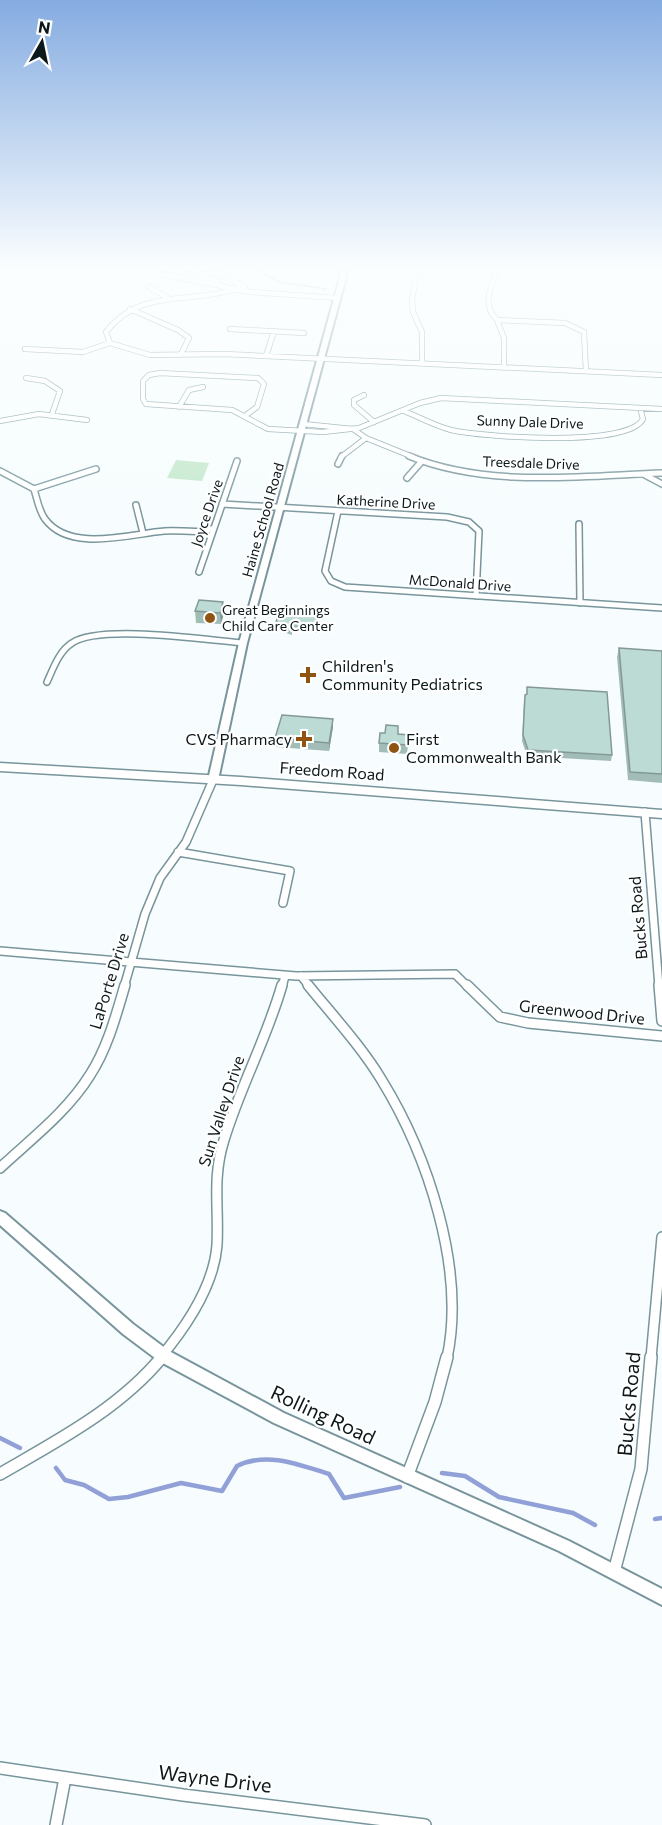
<svg xmlns="http://www.w3.org/2000/svg" width="662" height="1825" viewBox="0 0 662 1825" font-family="Commissioner,sans-serif">
<rect width="100%" height="100%" fill="#f7fdfe"/>
<!-- green -->
<path fill="#c2e7cb" d="M 176,460 L 209,463 L 202,481 L 167,478 Z"/>
<g fill="none" stroke-linecap="round" stroke-linejoin="round">
<!-- stream-far1 -->
<path stroke="#91a0d7" stroke-width="1.5" d="M 255,270 L 280,282 L 326,289"/>
<!-- stream -->
<path stroke="#91a0d7" stroke-width="4.5" d="M 0,1438 L 20,1448
M 56,1468 L 65,1480 L 84,1485 L 109,1499 L 128,1497 L 181,1483 L 222,1491 L 237,1466 C 267,1451 300,1465 329,1474 L 344,1498 L 400,1487
M 442,1473 L 465,1476 L 499,1497 L 573,1513 L 595,1525
M 655,1519 L 662,1518"/>
<defs>
<path id="street-far4" d="M 143,270 L 250,292 L 337,298
M 417,270 L 412,300 L 413,312 L 422,332 L 422,363
M 497,270 C 491,288 481,304 497,320
M 189,274 L 218,281
M 201,274 L 221,273 L 245,287
M 149,287 L 168,298
M 130,309 L 178,330 L 189,338 L 181,354
M 230,329 L 304,333
M 110,343 L 150,355 L 224,354 L 662,375
M 110,343 L 106,332 C 140,287 190,305 238,288
M 25,349 L 83,352 L 110,343
M 266,356 L 274,331
M 504,367 L 504,338 L 497,320 L 565,323 L 584,332 L 586,371
M 26,378 L 45,381 L 60,391 L 52,414
M 364,395 L 354,400 L 354,405 L 374,422
M 179,407 L 189,390 L 203,387
M 404,411 C 419,417 435,426 451,430 C 482,437 628,448 643,419 L 640,408
M 246,415 L 257,407 L 264,384 L 258,378 L 160,373 L 149,375 L 143,381 L 143,399 L 146,404 L 232,410 L 268,429 L 323,432 L 359,428 L 420,403 L 441,398 L 662,409
M 0,421 L 39,414 L 87,420
M 303,424 L 353,429 L 366,438 L 413,457
M 341,457 L 366,438"/>
<path id="street-far3" d="M 409,456 C 487,488 580,476 662,473
M 338,464 L 342,456
M 0,471 L 34,489 C 37,499 39,511 45,519 C 70,553 130,534 164,531 C 181,529 198,535 214,528
M 645,475 L 662,484
M 407,478 L 422,461
M 34,489 L 96,469
M 222,504 L 447,517 L 469,522 L 479,531 L 476,596
M 136,505 L 143,533
M 338,511 L 325,571 L 331,581 L 345,587 L 662,608
M 579,524 L 580,603
M 199,572 L 237,461
M 47,682 C 53,669 59,651 72,643 C 100,624 207,640 243,643"/>
<path id="street-far2" d="M 645,812 L 659,987
M 178,852 L 290,871 L 283,903
M 0,951 L 296,976 L 455,974 L 468,987
M 301,976 L 310,987
M 124,987 L 145,914 L 160,878 L 186,842 L 213,780
M 282,987 L 285,976"/>
<path id="street-far1" d="M 308,985 C 333,1016 361,1046 381,1079 C 428,1155 466,1270 447,1358
M 467,985 L 500,1017 L 528,1023 L 662,1036
M 659,985 L 662,1021
M 0,1168 C 31,1139 67,1112 90,1075 C 107,1049 116,1016 125,985
M 160,1358 C 186,1327 214,1286 217,1245 C 219,1207 212,1178 224,1140 C 240,1087 267,1038 282,985
M 651,1358 L 662,1237"/>
<path id="street" d="M 0,1474 C 57,1441 119,1409 162,1357
M 407,1477 L 435,1402 L 447,1357
M 614,1572 L 641,1469 L 651,1357
M 0,1768 L 183,1795 L 425,1825
M 56,1825 L 65,1778"/>
<path id="secondary" d="M 342,270 L 348,270 L 247,643 L 218,780 L 213,783 L 208,780 L 239,643 Z
M 0,1211 L 5,1213 L 133,1324 L 169,1351 L 284,1413 L 569,1541 L 662,1589 L 662,1605 L 559,1551 L 274,1423 L 159,1361 L 123,1334 L 0,1225 Z"/>
<path id="primary" d="M 0,763 L 241,777 L 662,810 L 662,818 L 241,785 L 0,771 Z"/>
</defs>
<!-- street-far4 casing -->
<use href="#street-far4" stroke="#78959c" stroke-width="6"/>
<!-- street-far3 casing -->
<use href="#street-far3" stroke="#78959c" stroke-width="8"/>
<!-- street-far2 casing -->
<use href="#street-far2" stroke="#78959c" stroke-width="10"/>
<!-- street-far1 casing -->
<use href="#street-far1" stroke="#78959c" stroke-width="12"/>
<!-- street casing -->
<use href="#street" stroke="#78959c" stroke-width="14"/>
<!-- secondary casing -->
<use href="#secondary" stroke="#78959c" stroke-width="4"/>
<!-- primary casing -->
<use href="#primary" stroke="#78959c" stroke-width="3"/>
<!-- street-far4 -->
<use href="#street-far4" stroke="#fff" stroke-width="4.5"/>
<!-- street-far3 -->
<use href="#street-far3" stroke="#fff" stroke-width="5"/>
<!-- street-far2 -->
<use href="#street-far2" stroke="#fff" stroke-width="7"/>
<!-- street-far1 -->
<use href="#street-far1" stroke="#fff" stroke-width="9"/>
<!-- street -->
<use href="#street" stroke="#fff" stroke-width="11"/>
<!-- secondary -->
<use href="#secondary" fill="#fff" fill-rule="evenodd"/>
<!-- primary -->
<use href="#primary" fill="#fff" fill-rule="evenodd"/>
</g>
<!-- wall -->
<path fill="#a2bcb7" d="M 195,611 L 224,613 L 221,624 L 196,623 Z
M 276,622 L 318,622 L 316,633 L 292,631 L 292,635 L 277,630 Z
M 619,648 L 662,651 L 662,783 L 628,780 L 617,657 Z
M 527,687 L 612,755 L 611,761 L 527,756 L 522,741 L 524,701 L 525,695 L 527,694 Z
M 333,727 L 329,751 L 276,747 L 275,738 Z
M 398,734 L 409,735 L 407,754 L 379,752 L 379,743 Z"/>
<!-- shaded-wall -->
<path fill="#849995" d="M 223,602 L 224,613 L 221,624 L 220,613 Z
M 318,614 L 318,622 L 316,633 L 315,625 Z
M 333,719 L 333,727 L 329,751 L 329,743 Z"/>
<!-- building -->
<path fill="#bcdbd5" stroke="#849995" stroke-width="1.5" d="M 199,600 L 223,602 L 220,613 L 195,611 Z
M 279,613 L 318,614 L 315,625 L 292,623 L 291,627 L 276,622 Z
M 619,648 L 662,651 L 662,774 L 630,772 Z
M 527,687 L 607,692 L 612,755 L 528,750 L 523,735 L 525,695 L 527,694 Z
M 282,715 L 333,719 L 329,743 L 275,738 Z
M 386,725 L 398,726 L 398,734 L 409,735 L 408,745 L 379,743 L 380,733 L 385,733 Z"/>
<!-- sky -->
<linearGradient id="sky" x2="0" y2="1"><stop stop-color="#85ace1"/><stop offset="0.51" stop-color="#fbfeff"/><stop offset="1" stop-color="#fbfeff" stop-opacity="0"/></linearGradient>
<rect width="662" height="526" fill="url(#sky)"/>
<!-- markers -->
<g fill="#8f5411" stroke="#fff" stroke-width="2">
<circle cx="210" cy="618" r="6"/>
<path d="M305 666h6v6h6v6h-6v6h-6v-6h-6v-6h6z"/>
<path d="M301 730h6v6h6v6h-6v6h-6v-6h-6v-6h6z"/>
<circle cx="394" cy="748" r="6"/>
</g>
<g text-anchor="middle" stroke-width="4.5" stroke-linejoin="round" paint-order="stroke">
<!-- far-street labels -->
<g font-size="14" fill="#0c181a" stroke="#fff">
<text transform="translate(530 422) rotate(2)" y="5">Sunny Dale Drive</text>
<text transform="translate(531 463) rotate(2)" y="5">Treesdale Drive</text>
<text transform="translate(386 502) rotate(3)" y="5">Katherine Drive</text>
<text transform="translate(207 513) rotate(-71)" y="5">Joyce Drive</text>
<text transform="translate(263 520) rotate(-74)" y="5">Haine School Road</text>
<text transform="translate(460 583) rotate(4)" y="5">McDonald Drive</text>
</g>
<!-- far-poi labels -->
<g font-size="14" fill="#0c181a" stroke="#fff" text-anchor="start">
<text x="222" y="615">Great Beginnings<tspan x="222" dy="16">Child Care Center</tspan></text>
</g>
<!-- poi labels -->
<g font-size="16" fill="#0c181a" stroke="#fff" text-anchor="start">
<text x="322" y="672">Children's<tspan x="322" dy="18">Community Pediatrics</tspan></text>
<text x="292" y="745" text-anchor="end">CVS Pharmacy</text>
<text x="406" y="745">First<tspan x="406" dy="18">Commonwealth Bank</tspan></text>
</g>
<!-- street labels -->
<g font-size="16" fill="#0c181a" stroke="#fff">
<text transform="translate(332 771) rotate(4)" y="6">Freedom Road</text>
<text transform="translate(638 918) rotate(-95)" y="6">Bucks Road</text>
<text transform="translate(109 981) rotate(-73)" y="6">LaPorte Drive</text>
<text transform="translate(582 1012) rotate(6)" y="6">Greenwood Drive</text>
<text transform="translate(221 1111) rotate(-72)" y="6">Sun Valley Drive</text>
</g>
<!-- near-street labels -->
<g font-size="20" fill="#0c181a" stroke="#fff">
<text transform="translate(629 1404) rotate(-85)" y="7">Bucks Road</text>
<text transform="translate(323 1415) rotate(25)" y="7">Rolling Road</text>
<text transform="translate(215 1779) rotate(7)" y="7">Wayne Drive</text>
</g>
</g>
<!-- north arrow -->
<g transform="translate(42 42) rotate(9)" stroke="#ffffff" stroke-width="4.5" paint-order="stroke">
<path d="M0-4.5L10 22L0 15L-10 22Z" fill="#0c181a"/>
<text y="-9" font-size="16" font-weight="bold" text-anchor="middle" fill="#0c181a">N</text>
</g>
</svg>
